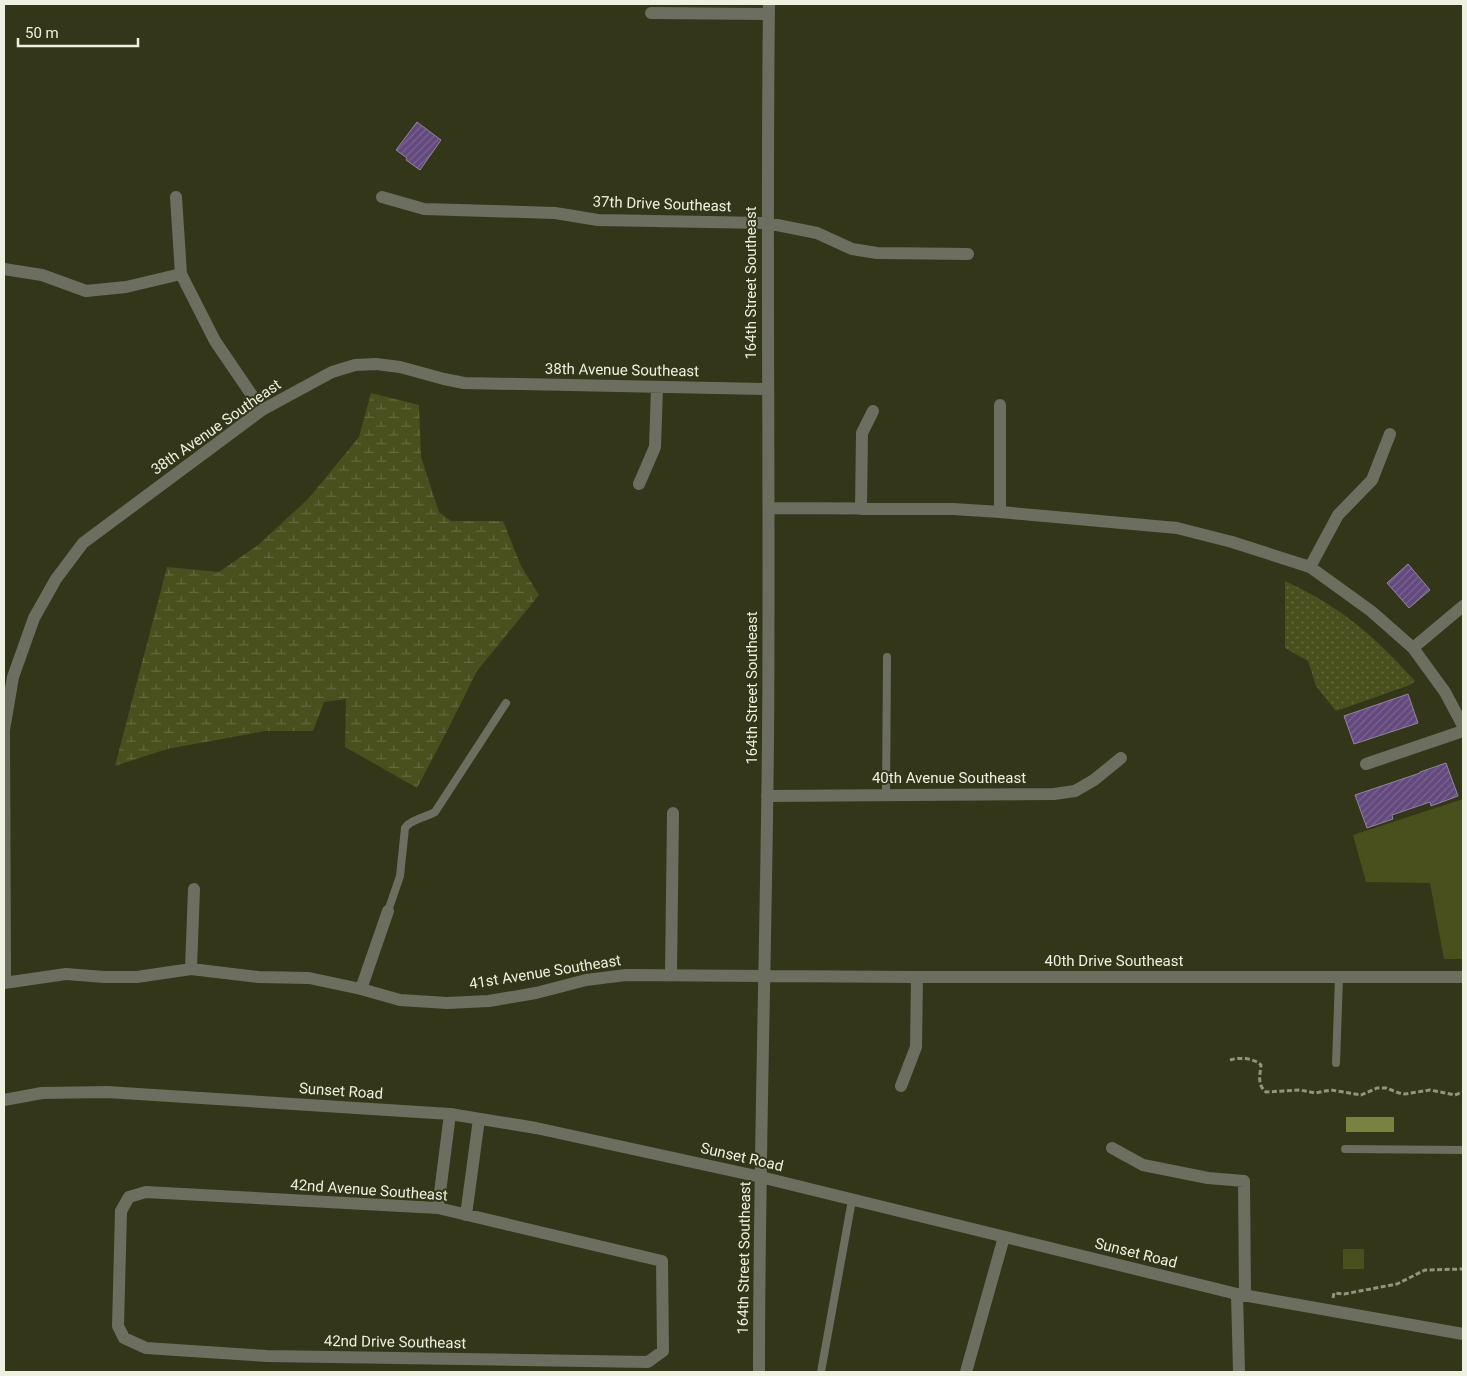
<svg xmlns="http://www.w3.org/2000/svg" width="1467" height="1376" viewBox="0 0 1467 1376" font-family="Roboto,sans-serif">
<defs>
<pattern id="grass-dots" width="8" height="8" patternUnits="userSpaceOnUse" patternTransform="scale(1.25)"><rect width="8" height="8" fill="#4a4f1e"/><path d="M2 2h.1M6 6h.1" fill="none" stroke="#64693e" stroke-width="1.8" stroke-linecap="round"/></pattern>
<pattern id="wetland-marsh" width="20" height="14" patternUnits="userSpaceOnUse" patternTransform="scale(1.25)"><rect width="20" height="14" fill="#4a4f1e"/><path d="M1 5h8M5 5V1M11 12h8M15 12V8" fill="none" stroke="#64693e"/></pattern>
<pattern id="building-hatch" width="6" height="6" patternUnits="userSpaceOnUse" patternTransform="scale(1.25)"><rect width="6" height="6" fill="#64497e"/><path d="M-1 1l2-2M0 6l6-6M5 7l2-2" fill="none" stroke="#7a6490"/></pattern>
</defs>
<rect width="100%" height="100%" fill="#333619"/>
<!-- grass -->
<path fill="url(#grass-dots)" d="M 1285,581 C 1343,608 1373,635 1415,681 L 1410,685 L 1336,711 L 1316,686 L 1308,661 L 1285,648 Z"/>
<!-- wetland -->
<path fill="url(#wetland-marsh)" d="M 371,393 L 419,405 L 421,457 L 439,512 L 451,521 L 503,521 L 521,566 L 539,595 L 477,671 L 447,731 L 417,788 L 345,747 L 346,699 L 324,702 L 313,731 L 265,731 L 167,749 L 115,766 L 167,567 L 219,572 L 258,545 L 309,498 L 359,437 Z"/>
<!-- park -->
<path fill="#4a4f1e" d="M 1463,799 L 1463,959 L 1444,959 L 1430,883 L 1366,882 L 1353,835 Z
M 1343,1249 L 1364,1249 L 1364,1269 L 1343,1269 Z"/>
<!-- water -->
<path fill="#7a8242" d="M 1346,1117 L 1394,1117 L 1394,1132 L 1346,1132 Z"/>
<!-- building -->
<path fill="url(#building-hatch)" stroke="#9284a2" d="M 417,122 L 441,140 L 420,170 L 406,160 L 407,158 L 396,150 Z
M 1408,564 L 1430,590 L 1409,608 L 1387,583 Z
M 1408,694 L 1418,723 L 1354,744 L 1344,716 Z
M 1446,763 L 1458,796 L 1431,806 L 1430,802 L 1392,815 L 1393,819 L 1367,828 L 1355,795 L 1420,773 L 1420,772 Z"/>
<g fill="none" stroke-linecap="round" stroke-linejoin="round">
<!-- path -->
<path stroke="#92957e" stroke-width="3" stroke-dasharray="5 2.5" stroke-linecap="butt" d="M 1230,1060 C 1239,1057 1254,1058 1261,1065 C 1260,1075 1257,1085 1266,1092 L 1300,1090 L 1315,1093 L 1331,1090 L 1361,1095 L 1377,1088 L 1386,1088 L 1399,1093 L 1405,1094 L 1430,1090 L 1455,1095 L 1463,1092
M 1333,1298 L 1334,1293 L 1344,1294 L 1397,1284 L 1425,1270 L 1463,1269"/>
<!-- service -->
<path stroke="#6c6e60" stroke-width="8" d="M 886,795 L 887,657
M 388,911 L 400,876 L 405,828 C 411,819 425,818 435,812 L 506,703
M 1336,1063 L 1339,978
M 1345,1149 L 1463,1150
M 821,1372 L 852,1200"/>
<!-- minor -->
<path stroke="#6c6e60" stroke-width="12" d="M 651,13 L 769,14
M 176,197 L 181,274 L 215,341 L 262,410
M 382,197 L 424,209 L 555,213 L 598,220 L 767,223 L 817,233 L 852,249 L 877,253 L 968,254
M 4,269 L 42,275 L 86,291 L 126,287 L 181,274
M 1000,405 L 1000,512
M 639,484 L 655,447 L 657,388
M 769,508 L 953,509 L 1000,512 L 1177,528 L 1232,542 L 1310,567 L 1371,611 L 1413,648 L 1445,692 L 1463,726
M 861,509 L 862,433 L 873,411
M 1310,567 L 1338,515 L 1372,480 L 1390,434
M 1413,648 L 1463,606
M 1366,764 L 1463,731
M 767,796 L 1054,794 L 1075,791 L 1094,780 L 1121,758
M 191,969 L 194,889
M 671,975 L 673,813
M 5,982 L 4,730 L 13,677 L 34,618 L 56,579 L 83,543 L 262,410 L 332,372 L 355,365 L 376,364 L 400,367 L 444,379 L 464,383 L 767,389
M 4,983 L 66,974 L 104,977 L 137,977 L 191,969 L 258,977 L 309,978 L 361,989 L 400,1000 L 447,1003 L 489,1001 L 536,993 L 586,980 L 626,975 L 917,977 L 1463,977
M 361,989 L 388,911
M 901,1086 L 916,1047 L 917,977
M 1112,1148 L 1143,1165 L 1208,1178 L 1244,1181 L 1245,1296
M 146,1192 L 438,1208 L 662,1261 L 663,1351 L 648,1362 L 267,1356 L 146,1348 L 124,1338 L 118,1326 L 121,1211 L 129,1197 Z
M 438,1208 L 450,1114
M 466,1215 L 479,1119
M 1237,1294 L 1239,1372
M 759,1372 C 759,1161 766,951 768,740 C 770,494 766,249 769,4
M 966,1372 L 1004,1237"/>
<!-- tertiary -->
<path stroke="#6c6e60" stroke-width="12" d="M 4,1100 L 42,1093 L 107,1092 L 450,1114 L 536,1128 L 761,1177 L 1237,1294 L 1463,1334"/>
</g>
<g text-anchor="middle" stroke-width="4" stroke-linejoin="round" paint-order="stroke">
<!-- street labels -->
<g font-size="15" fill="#eef1df" stroke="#333619">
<text transform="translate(662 204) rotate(2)" y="5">37th Drive Southeast</text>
<text transform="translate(751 283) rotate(-90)" y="5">164th Street Southeast</text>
<text transform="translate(622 370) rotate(1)" y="5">38th Avenue Southeast</text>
<text transform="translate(216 427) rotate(-35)" y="5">38th Avenue Southeast</text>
<text transform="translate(752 688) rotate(-90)" y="5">164th Street Southeast</text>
<text x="949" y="783">40th Avenue Southeast</text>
<text x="1114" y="966">40th Drive Southeast</text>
<text transform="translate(545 972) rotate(-9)" y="5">41st Avenue Southeast</text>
<text transform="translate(341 1091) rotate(4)" y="5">Sunset Road</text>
<text transform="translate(742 1157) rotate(13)" y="5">Sunset Road</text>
<text transform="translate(369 1190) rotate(4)" y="5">42nd Avenue Southeast</text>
<text transform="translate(1136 1253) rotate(14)" y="5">Sunset Road</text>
<text transform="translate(744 1258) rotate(-89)" y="5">164th Street Southeast</text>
<text transform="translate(395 1342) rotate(1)" y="5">42nd Drive Southeast</text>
</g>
</g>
<!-- border -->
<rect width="1467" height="1376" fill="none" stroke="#eef1df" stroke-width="10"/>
<!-- scale -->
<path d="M18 38v8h120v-8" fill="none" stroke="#eef1df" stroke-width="2.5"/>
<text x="25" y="38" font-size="15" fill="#eef1df" stroke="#333619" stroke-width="4" paint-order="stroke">50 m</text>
</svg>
